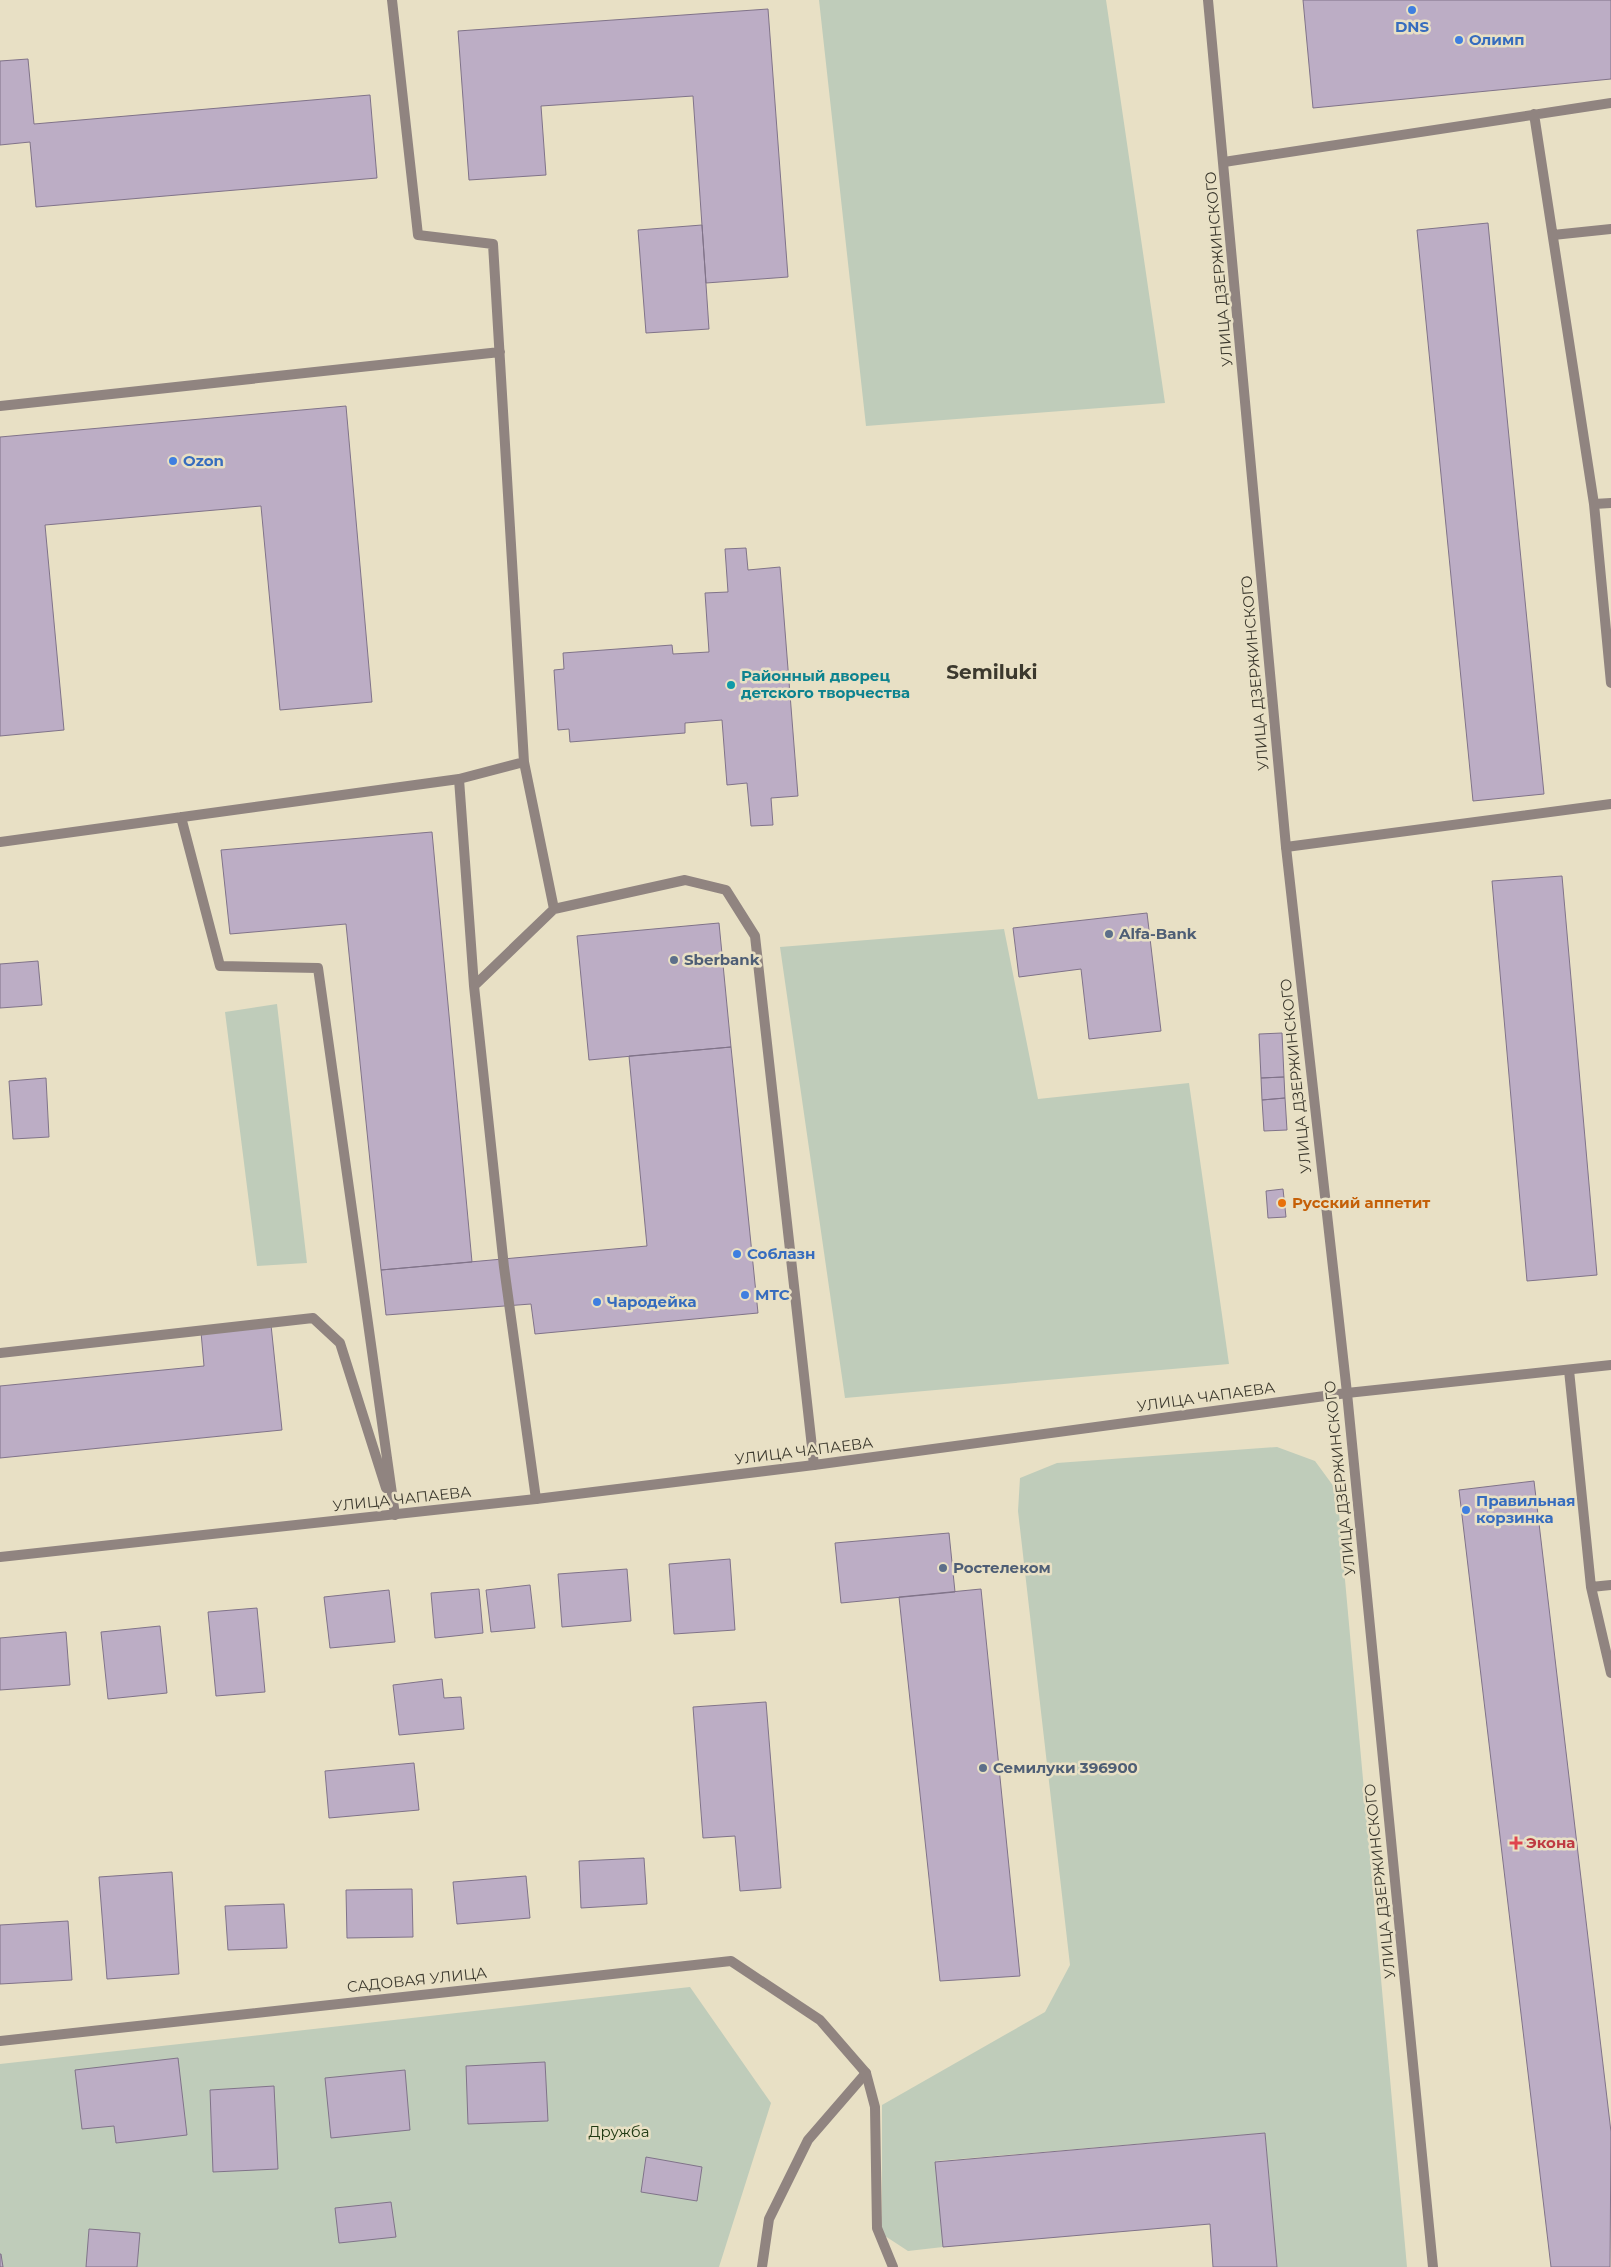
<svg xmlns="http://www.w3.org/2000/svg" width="1611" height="2267" viewBox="0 0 1611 2267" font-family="Montserrat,sans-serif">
<rect width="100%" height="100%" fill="#e8e0c5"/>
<!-- green -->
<path fill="#bfccba" d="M 819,0 L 1106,0 L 1165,403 L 866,426 Z
M 1004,929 L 1038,1099 L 1189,1083 L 1229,1364 L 845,1398 L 780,947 Z
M 277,1004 L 307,1263 L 257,1266 L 225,1012 Z
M 1277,1447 L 1315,1461 L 1337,1491 L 1407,2267 L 1277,2267 L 1265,2133 L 936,2161 L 943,2247 L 908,2251 L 882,2234 L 882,2105 L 1045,2012 L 1070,1965 L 1018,1511 L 1020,1478 L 1057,1463 Z
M 690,1987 L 771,2103 L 719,2267 L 0,2267 L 0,2064 Z"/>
<!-- building -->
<path fill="#bcadc5" stroke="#807389" d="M 1303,0 L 1611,0 L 1611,79 L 1313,108 Z
M 768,9 L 788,277 L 706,283 L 693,96 L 541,106 L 546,175 L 469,180 L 458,31 Z
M 28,59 L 34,124 L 370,95 L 377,178 L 36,207 L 30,142 L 0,145 L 0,61 Z
M 1488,223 L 1544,794 L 1473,801 L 1417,230 Z
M 702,225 L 709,329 L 646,333 L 638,230 Z
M 346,406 L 372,702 L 280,710 L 261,506 L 45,525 L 64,730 L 0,736 L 0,437 Z
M 746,548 L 748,570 L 780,567 L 798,796 L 771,798 L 773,825 L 751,826 L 747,783 L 727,785 L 722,720 L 685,723 L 685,733 L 570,742 L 569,729 L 558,730 L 554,670 L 564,669 L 563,653 L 672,645 L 673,654 L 709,652 L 705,593 L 728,592 L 725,549 Z
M 432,832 L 472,1262 L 381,1270 L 346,924 L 230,934 L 221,850 Z
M 1562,876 L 1597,1275 L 1527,1281 L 1492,881 Z
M 1147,913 L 1161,1031 L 1089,1039 L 1081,969 L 1019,977 L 1013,928 Z
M 719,923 L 731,1047 L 589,1060 L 577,936 Z
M 38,961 L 42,1005 L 0,1008 L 0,964 Z
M 1282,1033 L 1284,1077 L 1261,1078 L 1259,1034 Z
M 731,1047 L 758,1313 L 535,1334 L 531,1304 L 386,1315 L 381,1270 L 647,1246 L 629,1056 Z
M 1284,1077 L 1285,1098 L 1262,1100 L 1261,1078 Z
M 46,1078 L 49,1137 L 13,1139 L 9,1081 Z
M 1285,1098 L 1287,1130 L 1264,1131 L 1262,1100 Z
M 1283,1189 L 1286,1217 L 1268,1218 L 1266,1191 Z
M 271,1325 L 282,1430 L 0,1458 L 0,1386 L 204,1366 L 201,1332 Z
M 1534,1481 L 1611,2132 L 1610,2267 L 1551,2267 L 1459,1490 Z
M 949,1533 L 955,1592 L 841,1603 L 835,1543 Z
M 730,1559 L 735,1630 L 674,1634 L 669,1564 Z
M 627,1569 L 631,1621 L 562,1627 L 558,1574 Z
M 530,1585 L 535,1628 L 491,1632 L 486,1590 Z
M 479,1589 L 483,1633 L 435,1638 L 431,1593 Z
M 981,1589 L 1020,1976 L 940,1981 L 899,1597 Z
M 389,1590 L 395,1642 L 330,1648 L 324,1597 Z
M 257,1608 L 265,1692 L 216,1696 L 208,1612 Z
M 160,1626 L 167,1693 L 108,1699 L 101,1632 Z
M 66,1632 L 70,1685 L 0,1690 L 0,1638 Z
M 442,1679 L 444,1698 L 461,1697 L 464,1729 L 399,1735 L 393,1685 Z
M 766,1702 L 781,1888 L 740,1891 L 735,1836 L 703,1838 L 693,1707 Z
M 414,1763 L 419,1810 L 329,1818 L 325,1771 Z
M 644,1858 L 647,1904 L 581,1908 L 579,1861 Z
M 172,1872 L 179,1974 L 107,1979 L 99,1877 Z
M 526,1876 L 530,1918 L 457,1924 L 453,1882 Z
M 412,1889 L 413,1937 L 347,1938 L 346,1890 Z
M 284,1904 L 287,1948 L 228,1950 L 225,1906 Z
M 68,1921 L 72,1980 L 0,1984 L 0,1925 Z
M 178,2058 L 187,2135 L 116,2143 L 114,2126 L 82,2129 L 75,2070 Z
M 545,2062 L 548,2121 L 468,2124 L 466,2066 Z
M 405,2070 L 410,2130 L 331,2138 L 325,2078 Z
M 274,2086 L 278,2169 L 213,2172 L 210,2090 Z
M 1265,2133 L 1277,2267 L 1213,2267 L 1210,2224 L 943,2247 L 935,2162 Z
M 646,2157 L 702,2167 L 697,2201 L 641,2192 Z
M 391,2202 L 396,2237 L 339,2243 L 335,2208 Z
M 89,2229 L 140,2233 L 137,2267 L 86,2267 Z
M 0,2254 L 1,2254 L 3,2267 L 0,2267 Z"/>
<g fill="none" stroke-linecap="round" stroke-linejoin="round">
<!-- service -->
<path stroke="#908480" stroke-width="10" d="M 392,0 L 418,235 L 493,244 L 524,762 L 554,909 L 685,880 L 726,890 L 755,936 L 814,1465
M 1534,114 L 1594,504 L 1611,683
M 1224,162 L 1611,103
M 1553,235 L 1611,229
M 0,406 L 500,352
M 1594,504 L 1611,503
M 459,779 L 474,986 L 504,1267 L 536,1499
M 181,817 L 220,966 L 318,968 L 395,1515
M 0,842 L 459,779 L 524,762
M 1286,847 L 1611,804
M 474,986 L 554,909
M 0,1353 L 313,1318 L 340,1343 L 386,1488
M 1569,1370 L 1591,1587 L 1611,1673
M 1591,1587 L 1611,1585
M 762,2267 L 769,2219 L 808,2140 L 866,2073"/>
<!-- minor -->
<path stroke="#908480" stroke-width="10" d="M 0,2041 L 731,1961 L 820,2020 L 866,2073 L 875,2107 L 877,2228 L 893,2267"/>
<!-- tertiary -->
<path stroke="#908480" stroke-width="10" d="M 1208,0 L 1286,847 L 1347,1393 L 1433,2267
M 0,1557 L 536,1499 L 814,1465 L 1347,1393 L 1611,1365"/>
</g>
<!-- markers -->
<g fill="#3f7fe0" stroke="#e8e0c5" stroke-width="2">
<circle cx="1412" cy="10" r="5"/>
<circle cx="1459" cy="40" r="5"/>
<circle cx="173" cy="461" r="5"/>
<circle cx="737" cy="1254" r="5"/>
<circle cx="745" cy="1295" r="5"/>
<circle cx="597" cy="1302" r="5"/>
<circle cx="1466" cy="1510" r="5"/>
</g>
<circle fill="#0f9aa8" stroke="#e8e0c5" stroke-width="2" cx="731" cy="685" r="5"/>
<g fill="#5c6f8a" stroke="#e8e0c5" stroke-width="2">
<circle cx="1109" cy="934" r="5"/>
<circle cx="674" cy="960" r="5"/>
<circle cx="943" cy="1568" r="5"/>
<circle cx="983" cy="1768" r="5"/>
</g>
<circle fill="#e8710a" stroke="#e8e0c5" stroke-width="2" cx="1282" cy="1203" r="5"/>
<path fill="#e0444e" stroke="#e8e0c5" stroke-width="2" d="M1513.5 1835.5h5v5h5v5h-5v5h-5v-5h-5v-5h5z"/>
<g text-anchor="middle" stroke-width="5" stroke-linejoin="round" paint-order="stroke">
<!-- shop labels -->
<g font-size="15" font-weight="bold" fill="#366cbe" stroke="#e8e0c5" text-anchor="start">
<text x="1412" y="32" text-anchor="middle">DNS</text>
<text x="1469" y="45">Олимп</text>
<text x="183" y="466">Ozon</text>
<text x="747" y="1259">Соблазн</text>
<text x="755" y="1300">МТС</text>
<text x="607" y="1307">Чародейка</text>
<text x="1476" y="1506">Правильная<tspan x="1476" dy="17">корзинка</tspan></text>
</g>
<!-- street labels -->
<g font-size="15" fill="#3c392e" stroke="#e8e0c5">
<text transform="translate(1219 269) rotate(-95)" y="5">УЛИЦА ДЗЕРЖИНСКОГО</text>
<text transform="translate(1255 673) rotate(-95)" y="5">УЛИЦА ДЗЕРЖИНСКОГО</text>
<text transform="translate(1296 1076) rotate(-96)" y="5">УЛИЦА ДЗЕРЖИНСКОГО</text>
<text transform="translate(1206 1397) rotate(-8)" y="5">УЛИЦА ЧАПАЕВА</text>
<text transform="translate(804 1451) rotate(-7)" y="5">УЛИЦА ЧАПАЕВА</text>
<text transform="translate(1340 1478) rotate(-96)" y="5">УЛИЦА ДЗЕРЖИНСКОГО</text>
<text transform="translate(402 1499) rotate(-6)" y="5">УЛИЦА ЧАПАЕВА</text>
<text transform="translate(1380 1881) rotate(-96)" y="5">УЛИЦА ДЗЕРЖИНСКОГО</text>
<text transform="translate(417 1980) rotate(-6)" y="5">САДОВАЯ УЛИЦА</text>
</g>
<!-- culture labels -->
<g font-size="15" font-weight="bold" fill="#0d838f" stroke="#e8e0c5" text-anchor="start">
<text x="741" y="681">Районный дворец<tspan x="741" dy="17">детского творчества</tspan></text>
</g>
<!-- service labels -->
<g font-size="15" font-weight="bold" fill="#4e5e75" stroke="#e8e0c5" text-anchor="start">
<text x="1119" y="939">Alfa-Bank</text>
<text x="684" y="965">Sberbank</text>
<text x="953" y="1573">Ростелеком</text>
<text x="993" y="1773">Семилуки 396900</text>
</g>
<!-- food labels -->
<g font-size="15" font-weight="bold" fill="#c56008" stroke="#e8e0c5" text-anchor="start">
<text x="1292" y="1208">Русский аппетит</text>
</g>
<!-- health labels -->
<g font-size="15" font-weight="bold" fill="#be3a42" stroke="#e8e0c5" text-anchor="start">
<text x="1526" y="1848">Экона</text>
</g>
<!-- park labels -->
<g font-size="15" fill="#213a13" stroke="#e8e0c5">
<text x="619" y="2137">Дружба</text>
</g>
<!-- district labels -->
<g font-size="20" font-weight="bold" fill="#3c392e" stroke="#e8e0c5">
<text x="992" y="679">Semiluki</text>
</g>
</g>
</svg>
